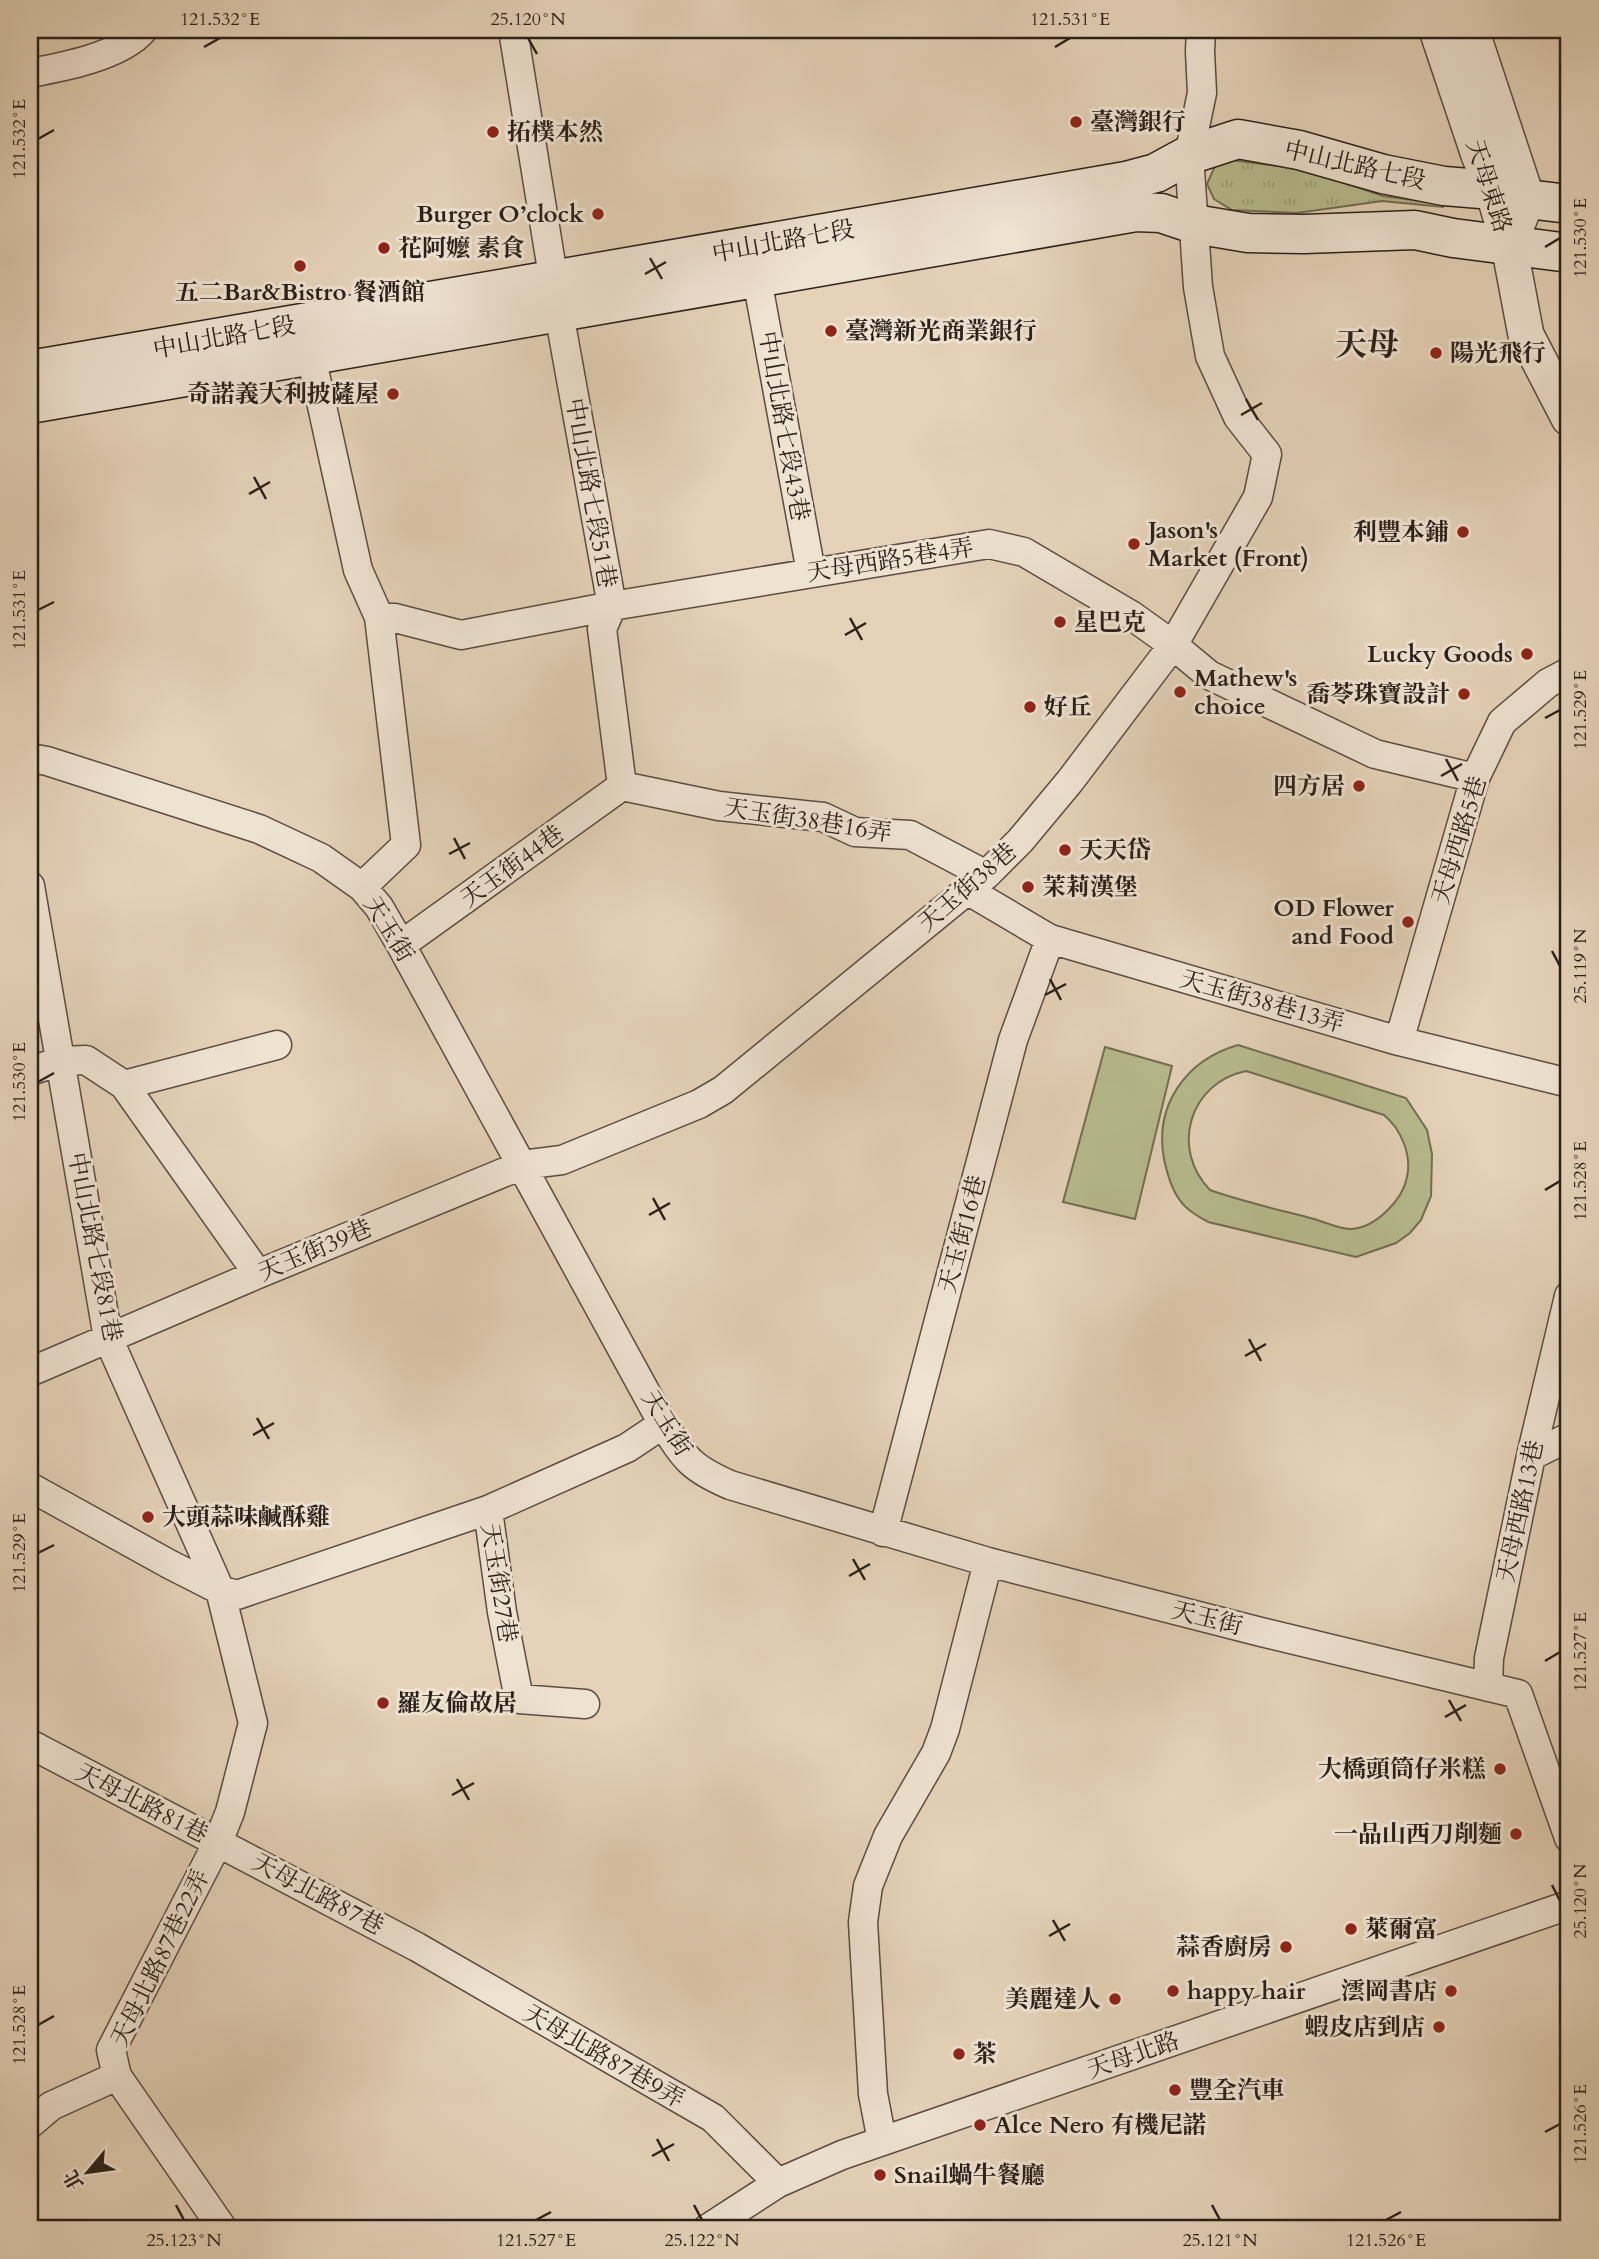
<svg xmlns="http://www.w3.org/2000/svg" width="1599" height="2259" viewBox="0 0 1599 2259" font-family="Cardo,'Noto Serif TC',serif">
<defs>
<pattern id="grass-tufts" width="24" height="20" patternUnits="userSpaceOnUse" patternTransform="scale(1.75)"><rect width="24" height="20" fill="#b7bb8d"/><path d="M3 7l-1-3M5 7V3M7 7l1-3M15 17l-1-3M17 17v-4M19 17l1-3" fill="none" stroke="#9ea079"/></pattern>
</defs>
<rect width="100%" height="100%" fill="#e5d2b8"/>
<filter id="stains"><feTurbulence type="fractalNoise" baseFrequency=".00286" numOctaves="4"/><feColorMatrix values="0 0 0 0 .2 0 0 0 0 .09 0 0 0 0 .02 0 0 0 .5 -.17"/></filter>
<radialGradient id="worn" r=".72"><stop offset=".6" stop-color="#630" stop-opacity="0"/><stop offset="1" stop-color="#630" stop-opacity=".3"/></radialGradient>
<!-- grass -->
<path fill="url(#grass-tufts)" stroke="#716e54" stroke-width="2" d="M 1231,160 L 1308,170 L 1383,196 L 1443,204 L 1443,207 L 1382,201 L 1297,213 L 1232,210 L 1214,199 L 1207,184 L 1215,166 Z"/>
<!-- garden -->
<path fill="#b7bb8d" stroke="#716e54" stroke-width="2" fill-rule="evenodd" d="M 1238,1045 L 1406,1098 L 1427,1130 L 1432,1154 L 1431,1196 L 1421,1220 L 1410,1233 L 1396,1243 L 1356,1257 L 1208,1222 C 1198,1216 1186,1210 1179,1199 C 1171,1188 1167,1173 1164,1159 C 1154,1105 1186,1060 1238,1045 ZM 1246,1071 L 1384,1115 C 1401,1129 1412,1155 1407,1177 C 1403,1200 1375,1228 1351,1229 C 1339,1229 1325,1222 1314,1219 C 1280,1210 1244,1202 1210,1190 C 1170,1149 1189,1083 1246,1071 Z
M 1105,1047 L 1172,1066 L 1135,1219 L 1063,1202 Z"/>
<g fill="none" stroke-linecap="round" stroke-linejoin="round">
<defs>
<path id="minor" d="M 513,30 L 559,313 L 612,606 L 602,629 L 622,786
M 30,73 C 63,67 121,56 143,30
M 757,279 L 811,572
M 311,356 L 358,570 L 379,617 L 406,845 L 362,887
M 379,617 L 395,618 L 461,635 L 612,606 L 989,544 L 1024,552 L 1131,615 L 1173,645 L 1209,675 L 1375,754 L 1475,778
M 30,758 L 47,761 L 259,829 L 321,858 L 362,887 L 379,907 L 401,945 L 663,1424 C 686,1460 691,1468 730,1485 L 988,1562 L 1261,1632 L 1518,1694 L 1569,1838
M 622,786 L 719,806 L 823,817 L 855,832 L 910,835 L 986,875
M 30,886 L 108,1338 L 220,1590 L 253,1723 L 230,1812 L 218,1842 L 111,2050 L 117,2076 L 223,2229
M 967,890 L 1050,939 L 1399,1041 L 1569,1083
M 401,945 L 622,786
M 1399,1041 L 1475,778 L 1502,722 L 1548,683 L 1569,672
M 30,1071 L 61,1061 L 86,1060 L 124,1085 L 258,1274
M 124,1085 L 277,1045
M 30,1372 L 258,1274 L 522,1165 L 562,1160 L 699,1104 L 723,1090 L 986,875 L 1020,841 L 1070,781 L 1173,645 L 1258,497 L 1267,454 L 1238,417 L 1210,356 L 1198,287 L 1189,155 L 1202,93 L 1200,51 L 1201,30
M 1531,1456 L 1569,1437
M 30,1487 L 169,1564 L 220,1590 L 237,1595 L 488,1510 L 627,1448 L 663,1424
M 488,1510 L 502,1612 L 519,1699 L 585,1704
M 883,1532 L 1013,1040 L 1050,939
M 1488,1687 L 1489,1658 L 1531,1456 L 1569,1296
M 30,1744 L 417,1947 L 713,2118 L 778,2183
M 30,2124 L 51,2106 L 117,2076
M 882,2141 L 873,2094 L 863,1922 L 868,1886 L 888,1836 L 936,1753 L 945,1729 L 988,1562
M 707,2229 L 778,2183 L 842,2155 L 1569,1905"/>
<path id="tertiary" d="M 1437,30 L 1479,155 L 1493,190 L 1509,245 L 1526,335 L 1569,418
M 1471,30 L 1527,199 L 1518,222"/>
<path id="secondary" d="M 30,370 L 1126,181 L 1156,173 L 1189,155 L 1238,139 L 1299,150 L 1383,174 L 1444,186 L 1493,190 L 1527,199 L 1569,204
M 30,404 L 1136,212 L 1161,213 L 1194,224 L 1248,233 L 1304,234 L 1415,230 L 1453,238 L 1569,253"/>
</defs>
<!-- minor casing -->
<use href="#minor" stroke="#5a4c42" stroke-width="31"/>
<!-- tertiary casing -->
<use href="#tertiary" stroke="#5a4c42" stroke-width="38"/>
<!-- secondary casing -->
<use href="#secondary" stroke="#2b201a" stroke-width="41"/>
<!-- minor -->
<use href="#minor" stroke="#eee2d1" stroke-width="28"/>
<!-- tertiary -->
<use href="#tertiary" stroke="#eee2d1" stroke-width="35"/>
<!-- secondary -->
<use href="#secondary" stroke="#eee2d1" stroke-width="38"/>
</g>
<!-- ticks -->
<path fill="none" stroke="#2b201a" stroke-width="2.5" d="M 528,38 L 537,54M 204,47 L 220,38M 1055,47 L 1070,38M 38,139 L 54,130M 1545,247 L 1560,238M 650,258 L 662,279M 645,274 L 666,262M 1246,399 L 1258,420M 1241,415 L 1262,403M 254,477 L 266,499M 249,494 L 270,482M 38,610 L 54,602M 850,618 L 862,640M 845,635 L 866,623M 1545,718 L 1560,710M 1446,759 L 1458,781M 1441,776 L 1462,764M 454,838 L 465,859M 449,854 L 470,843M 1552,951 L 1560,966M 1050,979 L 1061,1000M 1045,995 L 1066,984M 38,1082 L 54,1073M 1545,1190 L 1560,1181M 653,1198 L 665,1220M 649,1215 L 670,1203M 1249,1339 L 1261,1361M 1245,1356 L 1266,1344M 257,1418 L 269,1439M 253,1435 L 274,1423M 38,1553 L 54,1545M 853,1559 L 865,1580M 849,1576 L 870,1564M 1545,1661 L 1560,1652M 1449,1700 L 1461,1721M 1445,1717 L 1466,1705M 457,1779 L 469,1800M 452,1795 L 474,1783M 1552,1885 L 1560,1901M 1053,1920 L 1065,1941M 1049,1936 L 1070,1924M 38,2025 L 54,2016M 1545,2132 L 1560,2124M 657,2139 L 669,2161M 652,2156 L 674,2144M 176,2205 L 184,2220M 694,2205 L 702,2220M 1212,2205 L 1220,2220M 536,2220 L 551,2212M 1386,2220 L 1401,2212"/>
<!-- markers -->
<g fill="#8f2418" stroke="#eee2d1" stroke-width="2.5">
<circle cx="1076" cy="122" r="7"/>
<circle cx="493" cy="132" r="7"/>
<circle cx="598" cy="214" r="7"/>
<circle cx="384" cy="248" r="7"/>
<circle cx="300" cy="266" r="7"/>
<circle cx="831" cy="331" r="7"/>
<circle cx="1436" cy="353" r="7"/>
<circle cx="393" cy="394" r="7"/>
<circle cx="1463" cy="532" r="7"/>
<circle cx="1134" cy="544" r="7"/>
<circle cx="1060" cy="622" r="7"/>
<circle cx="1527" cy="654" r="7"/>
<circle cx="1180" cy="692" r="7"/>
<circle cx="1464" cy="694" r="7"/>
<circle cx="1030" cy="707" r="7"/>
<circle cx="1359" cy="786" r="7"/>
<circle cx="1065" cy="850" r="7"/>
<circle cx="1028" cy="887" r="7"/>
<circle cx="1408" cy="922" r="7"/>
<circle cx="148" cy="1517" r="7"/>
<circle cx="383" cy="1703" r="7"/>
<circle cx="1500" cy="1769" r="7"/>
<circle cx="1516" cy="1834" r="7"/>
<circle cx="1351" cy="1929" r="7"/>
<circle cx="1286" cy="1947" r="7"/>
<circle cx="1173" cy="1991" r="7"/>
<circle cx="1451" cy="1991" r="7"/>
<circle cx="1115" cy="1999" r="7"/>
<circle cx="1439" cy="2027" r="7"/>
<circle cx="959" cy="2054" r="7"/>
<circle cx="1175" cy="2090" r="7"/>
<circle cx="980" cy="2125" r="7"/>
<circle cx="880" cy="2175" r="7"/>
</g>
<g text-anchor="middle" stroke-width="6" stroke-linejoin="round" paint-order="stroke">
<!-- poi labels -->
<g font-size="24" font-weight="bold" fill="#2b201a" stroke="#eee2d1" text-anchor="start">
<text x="1090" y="130">臺灣銀行</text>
<text x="507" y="140">拓樸本然</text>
<text x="584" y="222" text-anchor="end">Burger O’clock</text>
<text x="398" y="256">花阿嬤 素食</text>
<text x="300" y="300" text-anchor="middle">五二Bar&amp;Bistro 餐酒館</text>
<text x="845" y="339">臺灣新光商業銀行</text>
<text x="1450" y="361">陽光飛行</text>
<text x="379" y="402" text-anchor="end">奇諾義大利披薩屋</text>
<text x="1148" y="538">Jason's<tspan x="1148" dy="28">Market (Front)</tspan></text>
<text x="1449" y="540" text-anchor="end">利豐本鋪</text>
<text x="1074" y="630">星巴克</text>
<text x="1513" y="662" text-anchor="end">Lucky Goods</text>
<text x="1194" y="686">Mathew's<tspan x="1194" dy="28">choice</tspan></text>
<text x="1450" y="702" text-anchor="end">喬苓珠寶設計</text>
<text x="1044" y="715">好丘</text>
<text x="1345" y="794" text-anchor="end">四方居</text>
<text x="1079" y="858">天天岱</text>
<text x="1042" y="895">茉莉漢堡</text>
<text x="1394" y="916" text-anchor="end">OD Flower<tspan x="1394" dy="28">and Food</tspan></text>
<text x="162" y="1525">大頭蒜味鹹酥雞</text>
<text x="397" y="1711">羅友倫故居</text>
<text x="1486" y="1777" text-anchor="end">大橋頭筒仔米糕</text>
<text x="1502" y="1842" text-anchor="end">一品山西刀削麵</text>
<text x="1365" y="1937">萊爾富</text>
<text x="1272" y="1955" text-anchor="end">蒜香廚房</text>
<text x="1187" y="1999">happy hair</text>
<text x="1437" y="1999" text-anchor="end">澐岡書店</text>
<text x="1101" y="2007" text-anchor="end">美麗達人</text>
<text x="1425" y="2035" text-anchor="end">蝦皮店到店</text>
<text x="973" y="2062">茶</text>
<text x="1189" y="2098">豐全汽車</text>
<text x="994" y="2133">Alce Nero 有機尼諾</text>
<text x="894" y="2183">Snail蝸牛餐廳</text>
</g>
<!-- street labels -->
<g font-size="24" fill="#2b201a" stroke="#eee2d1">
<text transform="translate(1355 165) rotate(13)" y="8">中山北路七段</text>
<text transform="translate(1489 186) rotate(72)" y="8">天母東路</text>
<text transform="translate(783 241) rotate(-10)" y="8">中山北路七段</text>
<text transform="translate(224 337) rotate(-10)" y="8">中山北路七段</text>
<text transform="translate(784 426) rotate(80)" y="8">中山北路七段43巷</text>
<text transform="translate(591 493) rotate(80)" y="8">中山北路七段51巷</text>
<text transform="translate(890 560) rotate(-9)" y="8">天母西路5巷4弄</text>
<text transform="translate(808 820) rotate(9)" y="8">天玉街38巷16弄</text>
<text transform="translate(1459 840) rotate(-73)" y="8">天母西路5巷</text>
<text transform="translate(512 866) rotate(-36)" y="8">天玉街44巷</text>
<text transform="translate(967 887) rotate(-41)" y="8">天玉街38巷</text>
<text transform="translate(389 929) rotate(58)" y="8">天玉街</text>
<text transform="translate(1262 1001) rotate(16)" y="8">天玉街38巷13弄</text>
<text transform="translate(962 1234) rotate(-75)" y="8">天玉街16巷</text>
<text transform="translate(95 1247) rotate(79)" y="8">中山北路七段81巷</text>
<text transform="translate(315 1250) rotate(-23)" y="8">天玉街39巷</text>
<text transform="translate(667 1423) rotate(58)" y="8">天玉街</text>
<text transform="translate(1520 1511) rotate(-78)" y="8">天母西路13巷</text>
<text transform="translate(499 1583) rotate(81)" y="8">天玉街27巷</text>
<text transform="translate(1207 1618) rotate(14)" y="8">天玉街</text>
<text transform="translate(142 1803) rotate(27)" y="8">天母北路81巷</text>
<text transform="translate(318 1894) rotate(28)" y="8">天母北路87巷</text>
<text transform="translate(160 1958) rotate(-64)" y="8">天母北路87巷22弄</text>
<text transform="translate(1133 2055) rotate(-19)" y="8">天母北路</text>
<text transform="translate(604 2056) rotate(30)" y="8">天母北路87巷9弄</text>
</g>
<!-- district labels -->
<g font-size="32" font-weight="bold" fill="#2b201a" stroke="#eee2d1">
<text x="1367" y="355">天母</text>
</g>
</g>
<!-- margin -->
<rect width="1599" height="2259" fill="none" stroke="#e5d2b8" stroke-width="77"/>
<!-- north arrow -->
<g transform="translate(88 2172) rotate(241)" stroke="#eee2d1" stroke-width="5" paint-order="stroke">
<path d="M0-5L12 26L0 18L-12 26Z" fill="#2b201a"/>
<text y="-10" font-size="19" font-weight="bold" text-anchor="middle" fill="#2b201a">北</text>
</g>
<rect x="38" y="38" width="1522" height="2182" fill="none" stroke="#2b201a" stroke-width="2.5"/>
<g font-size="18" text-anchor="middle" fill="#2b201a">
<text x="220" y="25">121.532°E</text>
<text x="528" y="25">25.120°N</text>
<text x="1070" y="25">121.531°E</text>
<text transform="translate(19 139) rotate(-90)" y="6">121.532°E</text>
<text transform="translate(1580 238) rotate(-90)" y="6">121.530°E</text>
<text transform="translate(19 610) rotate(-90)" y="6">121.531°E</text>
<text transform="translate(1580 710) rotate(-90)" y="6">121.529°E</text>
<text transform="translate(1580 966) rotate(-90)" y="6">25.119°N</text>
<text transform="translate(19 1082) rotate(-90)" y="6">121.530°E</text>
<text transform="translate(1580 1181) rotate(-90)" y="6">121.528°E</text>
<text transform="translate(19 1553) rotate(-90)" y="6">121.529°E</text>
<text transform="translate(1580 1652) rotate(-90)" y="6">121.527°E</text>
<text transform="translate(1580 1901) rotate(-90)" y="6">25.120°N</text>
<text transform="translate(19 2025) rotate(-90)" y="6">121.528°E</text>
<text transform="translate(1580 2124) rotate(-90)" y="6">121.526°E</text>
<text x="184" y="2246">25.123°N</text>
<text x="536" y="2246">121.527°E</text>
<text x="702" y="2246">25.122°N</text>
<text x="1220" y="2246">25.121°N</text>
<text x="1386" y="2246">121.526°E</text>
</g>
<rect width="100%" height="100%" filter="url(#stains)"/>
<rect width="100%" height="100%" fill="url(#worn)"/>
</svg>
